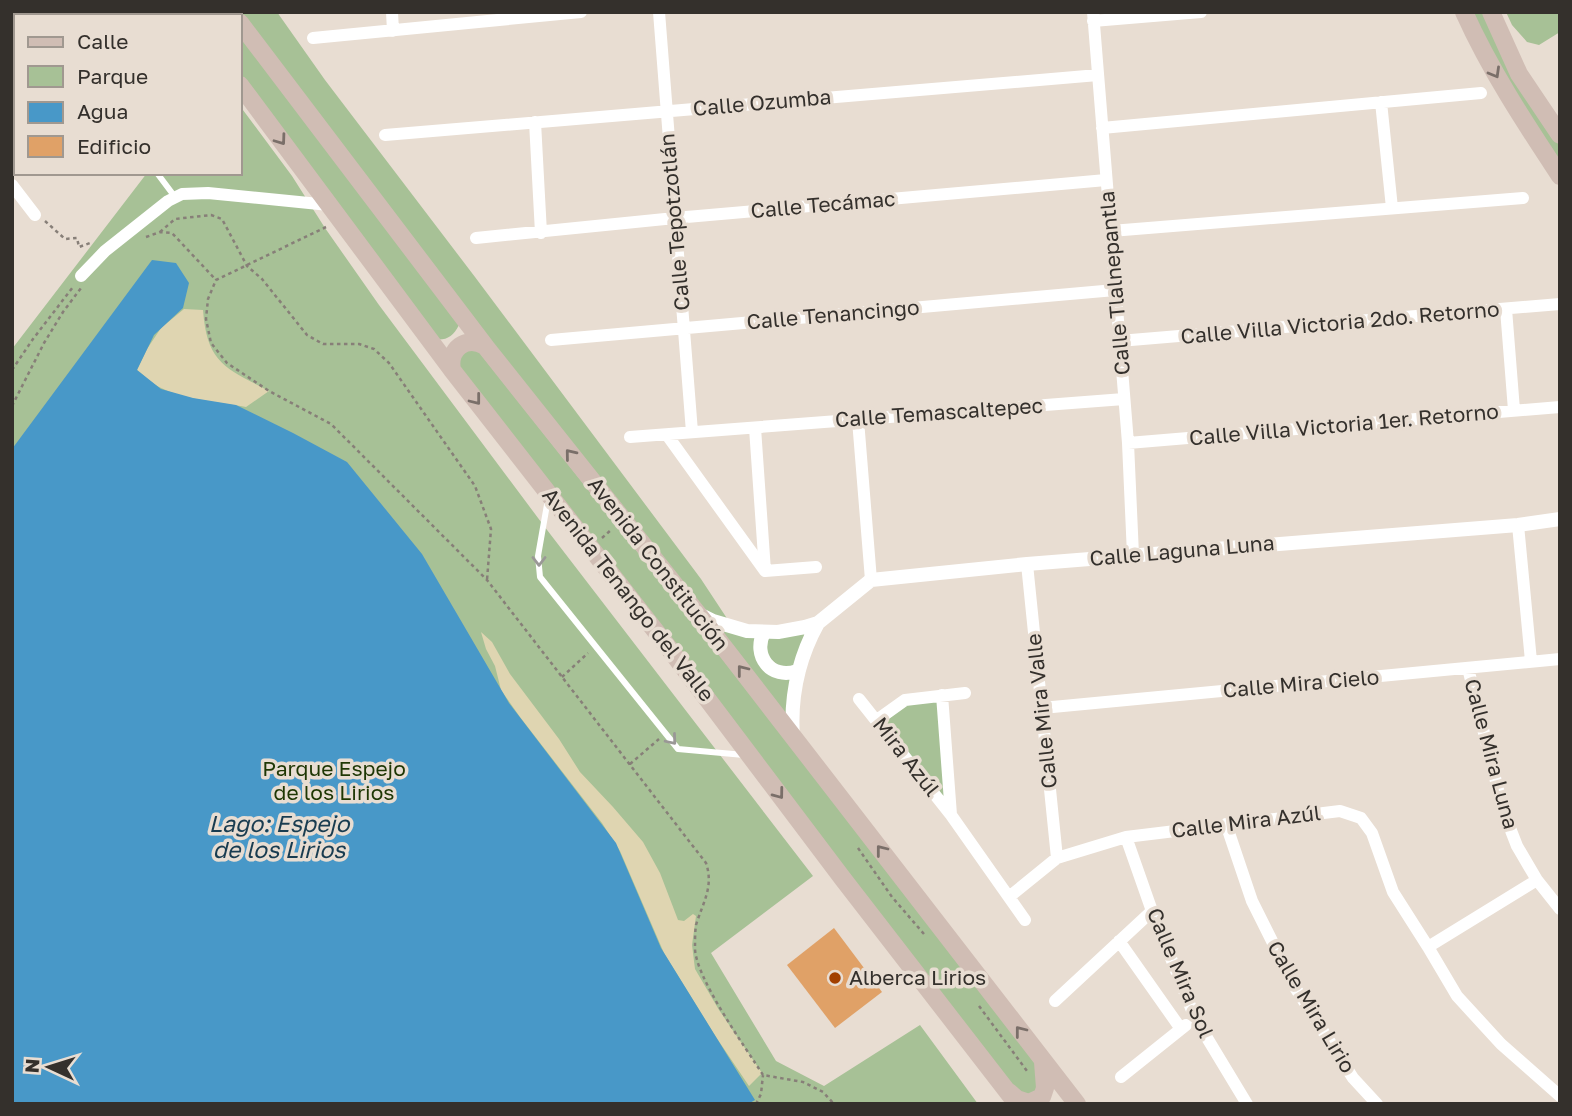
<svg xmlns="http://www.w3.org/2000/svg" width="1572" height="1116" viewBox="0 0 1572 1116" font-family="'Golos Text',sans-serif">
<rect width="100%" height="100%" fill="#e8ddd2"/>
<!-- green -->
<path fill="#a7c196" d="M 236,12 L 277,12 L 325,80 L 475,277 L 701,579 L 730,623 L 700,610 Z
M 1469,12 L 1488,12 L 1560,141 L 1560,168 Z
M 1506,12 L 1560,12 L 1560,32 L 1539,45 L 1527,42 L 1512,25 Z
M 240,25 L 459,325 C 453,337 446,341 433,339 L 240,84 Z
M 240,106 L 292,176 L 325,228 L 379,305 L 544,526 L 813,876 L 711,953 L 776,1061 L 824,1086 L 920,1025 L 978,1104 L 12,1104 L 12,349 L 147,173 L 240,173 Z
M 472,343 L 1041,1061 L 1041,1094 L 1017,1097 L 453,359 Z
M 719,628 L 757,638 L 759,657 L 793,677 L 789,725 Z
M 808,631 L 795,667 L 782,669 L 764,653 L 767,636 Z
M 938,698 L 947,806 L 881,721 L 905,702 Z"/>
<!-- sand -->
<path fill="#dfd5b1" d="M 184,309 L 203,310 C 207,364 226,368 269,391 L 246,407 C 218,402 185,400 159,387 C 151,383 144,375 137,370 L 147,349 L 161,328 Z
M 481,632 L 492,642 L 510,674 L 559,739 L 580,772 L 613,807 L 643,842 L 660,873 L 678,920 L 684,921 L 693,914 L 696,916 L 692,945 L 695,969 L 719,1010 L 762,1073 L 749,1086 L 716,1037 L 664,953 L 620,851 L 602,823 L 520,717 L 501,690 L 495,666 L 486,649 Z"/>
<!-- water -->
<path fill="#4898c8" d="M 152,260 L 176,263 L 189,283 L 183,308 L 154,335 L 137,370 L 161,389 L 193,398 L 236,405 L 293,433 L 347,462 L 422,554 L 509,703 L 616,843 L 661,948 L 755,1100 L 748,1104 L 12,1104 L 12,449 Z"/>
<!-- building -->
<path fill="#e0a167" d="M 834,928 L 882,992 L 835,1028 L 787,965 Z"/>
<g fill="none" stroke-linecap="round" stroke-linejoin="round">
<!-- path -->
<path stroke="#877f78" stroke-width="2.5" stroke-dasharray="3.5 3.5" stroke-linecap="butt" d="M 212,12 L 214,16
M 45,221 L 65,239 L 77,238 L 79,247 L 90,243 L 92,245
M 326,227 L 216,280 L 208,299 L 206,319 L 211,343 L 227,363 L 269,391 L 331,424 L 487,580 L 706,863 C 714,887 703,902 696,925 C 695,932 695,940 695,947 C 694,976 746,1048 763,1075 L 803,1082 L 823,1092 L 834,1104
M 160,232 L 175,219 L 211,215 L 222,219 L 247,266 L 262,279 L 307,335 L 323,344 L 359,344 L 374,349 L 389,363 L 475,486 L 491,529 L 487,580
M 146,237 L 160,232 L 172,233 L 216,280
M 12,370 L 33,339 L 73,287
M 12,406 L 44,343 L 63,312 L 81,288
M 602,538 L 612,529
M 562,677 L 588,653
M 630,764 L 659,739
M 858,848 L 892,897 L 924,934
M 979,1006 L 1027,1071
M 756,1104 L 761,1094 L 763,1075"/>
<!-- service -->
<path stroke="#fff" stroke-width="6" d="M 157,173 L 175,197
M 548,499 L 538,556 L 540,577 L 678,749 L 744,755"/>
<!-- minor -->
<path stroke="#fff" stroke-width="12" d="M 392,12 L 393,31
M 659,12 L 692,432
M 1093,12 L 1128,443 L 1133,555
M 12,19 L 16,24
M 1093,21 L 1201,12
M 313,38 L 581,12
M 1381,102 L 1392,208
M 535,122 L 541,233
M 1102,128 L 1481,93
M 385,135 L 1098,75
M 12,185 L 35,215
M 1111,231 L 1523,198
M 476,238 L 675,218 L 1106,180
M 81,276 L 105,251 L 168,201 L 182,194 L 208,193 L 329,205
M 1506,309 L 1514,410
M 551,340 L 1115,290
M 1119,341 L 1560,304
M 858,420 L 871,580
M 755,428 L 765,571
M 667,435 L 765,571
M 630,437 L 1124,399
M 1128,443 L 1560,407
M 1518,525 L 1531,661
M 1027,564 L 1057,858
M 765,571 L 816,567
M 1468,668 L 1503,810 L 1517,846 L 1537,880 L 1560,909
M 942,695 L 951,815
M 859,699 L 951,815 L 1025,920
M 1042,708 L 1560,659
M 877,720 L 905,700 L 965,693
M 1226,824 L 1252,901 L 1296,989 L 1353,1078 L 1377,1104
M 1126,837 L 1152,911 L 1195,1018 L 1247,1104
M 1009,897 L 1057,858 L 1126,837 L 1340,811 L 1361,818 L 1372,833 L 1393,892 L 1428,947 L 1457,996 L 1501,1044 L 1560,1096
M 1119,941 L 1181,1029
M 1428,947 L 1537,880
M 1055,1001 L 1152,911
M 1121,1077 L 1186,1025"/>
<!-- tertiary -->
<path stroke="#fff" stroke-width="14" d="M 701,615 L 713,621 L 747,631 L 778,632 L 805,627 L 818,623 L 871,580 L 1027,564 L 1518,525 L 1560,519
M 764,632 C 752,656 771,680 797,671
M 793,737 C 790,695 798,659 818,623"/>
<!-- secondary -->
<path stroke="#d0bdb4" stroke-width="18" d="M 183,12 L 186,16
M 1464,12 C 1490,70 1525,123 1560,176
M 1491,12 L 1519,74 L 1560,135
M 240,23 L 485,346 L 706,624 L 1077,1104
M 240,85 L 452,370 L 668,647 L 843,879 L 1017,1104
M 452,370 C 448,349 466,335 485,346
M 1009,1092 L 1017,1099 L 1029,1103 L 1042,1097 L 1045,1088 L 1043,1062"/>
</g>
<!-- one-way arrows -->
<defs><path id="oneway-chevron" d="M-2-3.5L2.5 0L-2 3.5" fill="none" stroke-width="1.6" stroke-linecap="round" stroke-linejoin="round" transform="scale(1.75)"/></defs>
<g stroke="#7a6f69">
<use href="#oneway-chevron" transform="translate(1495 73) rotate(60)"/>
<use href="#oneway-chevron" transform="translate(281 140) rotate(54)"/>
<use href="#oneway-chevron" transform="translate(476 400) rotate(52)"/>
<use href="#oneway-chevron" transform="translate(570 454) rotate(-129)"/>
<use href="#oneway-chevron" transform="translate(742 670) rotate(-128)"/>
<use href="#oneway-chevron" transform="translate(779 794) rotate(53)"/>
<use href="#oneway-chevron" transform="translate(881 850) rotate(-128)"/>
<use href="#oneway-chevron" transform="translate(1020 1031) rotate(-128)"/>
</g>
<g stroke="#9a9896">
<use href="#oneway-chevron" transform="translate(539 561) rotate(90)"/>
<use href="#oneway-chevron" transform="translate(672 740) rotate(50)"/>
</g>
<!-- markers -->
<circle fill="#a24000" stroke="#e8ddd2" stroke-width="2.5" cx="835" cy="978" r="7"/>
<g text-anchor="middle" stroke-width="7" stroke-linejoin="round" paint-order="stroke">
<!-- street labels -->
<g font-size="21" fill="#34302c" stroke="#e8ddd2">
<text transform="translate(762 103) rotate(-5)" y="7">Calle Ozumba</text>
<text transform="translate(823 205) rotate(-5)" y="7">Calle Tecámac</text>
<text transform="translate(675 222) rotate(-95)" y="7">Calle Tepotzotlán</text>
<text transform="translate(1115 283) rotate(-95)" y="7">Calle Tlalnepantla</text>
<text transform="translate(833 315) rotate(-5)" y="7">Calle Tenancingo</text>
<text transform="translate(1340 323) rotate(-5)" y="7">Calle Villa Victoria 2do. Retorno</text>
<text transform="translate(939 413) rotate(-4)" y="7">Calle Temascaltepec</text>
<text transform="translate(1344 425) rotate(-5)" y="7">Calle Villa Victoria 1er. Retorno</text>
<text transform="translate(1182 551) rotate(-5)" y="7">Calle Laguna Luna</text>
<text transform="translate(658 564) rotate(52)" y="7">Avenida Constitución</text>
<text transform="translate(628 595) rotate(52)" y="7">Avenida Tenango del Valle</text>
<text transform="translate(1301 684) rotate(-5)" y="7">Calle Mira Cielo</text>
<text transform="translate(1042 711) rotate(-96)" y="7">Calle Mira Valle</text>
<text transform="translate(1491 754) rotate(75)" y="7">Calle Mira Luna</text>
<text transform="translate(906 757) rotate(52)" y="7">Mira Azúl</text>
<text transform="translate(1246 822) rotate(-7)" y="7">Calle Mira Azúl</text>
<text transform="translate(1180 973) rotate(67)" y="7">Calle Mira Sol</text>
<text transform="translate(1311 1007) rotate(59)" y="7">Calle Mira Lirio</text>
</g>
<!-- park labels -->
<g font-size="21" fill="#1e3704" stroke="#e8ddd2">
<text x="334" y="776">Parque Espejo<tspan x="334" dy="24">de los Lirios</tspan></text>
</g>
<!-- poi labels -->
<g font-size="21" fill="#34302c" stroke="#e8ddd2" text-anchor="start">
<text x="849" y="985">Alberca Lirios</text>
</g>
<!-- water labels -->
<g font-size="23" font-style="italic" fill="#193c50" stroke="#e8ddd2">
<text x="279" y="832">Lago: Espejo<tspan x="279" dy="26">de los Lirios</tspan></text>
</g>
</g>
<!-- border -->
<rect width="1572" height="1116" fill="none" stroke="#34302c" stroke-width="28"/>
<!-- legend -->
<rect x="14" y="14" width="228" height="161" fill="#e8ddd2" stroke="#a09890" stroke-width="2"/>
<rect x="28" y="37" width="35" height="10" fill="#d0bdb4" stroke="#a09890" stroke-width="2"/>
<text x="77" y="49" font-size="21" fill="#34302c">Calle</text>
<rect x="28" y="66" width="35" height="21" fill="#a7c196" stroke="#a09890" stroke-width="2"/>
<text x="77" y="84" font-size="21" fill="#34302c">Parque</text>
<rect x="28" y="102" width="35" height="21" fill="#4898c8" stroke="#a09890" stroke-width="2"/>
<text x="77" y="119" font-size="21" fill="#34302c">Agua</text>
<rect x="28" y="136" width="35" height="21" fill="#e0a167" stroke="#a09890" stroke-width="2"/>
<text x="77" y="154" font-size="21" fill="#34302c">Edificio</text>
<!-- north arrow -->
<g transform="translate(49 1067) rotate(274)" stroke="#e8ddd2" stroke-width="5" paint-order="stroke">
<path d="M0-5L12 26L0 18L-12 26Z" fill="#34302c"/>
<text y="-10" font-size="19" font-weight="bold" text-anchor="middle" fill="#34302c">N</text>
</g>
</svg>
